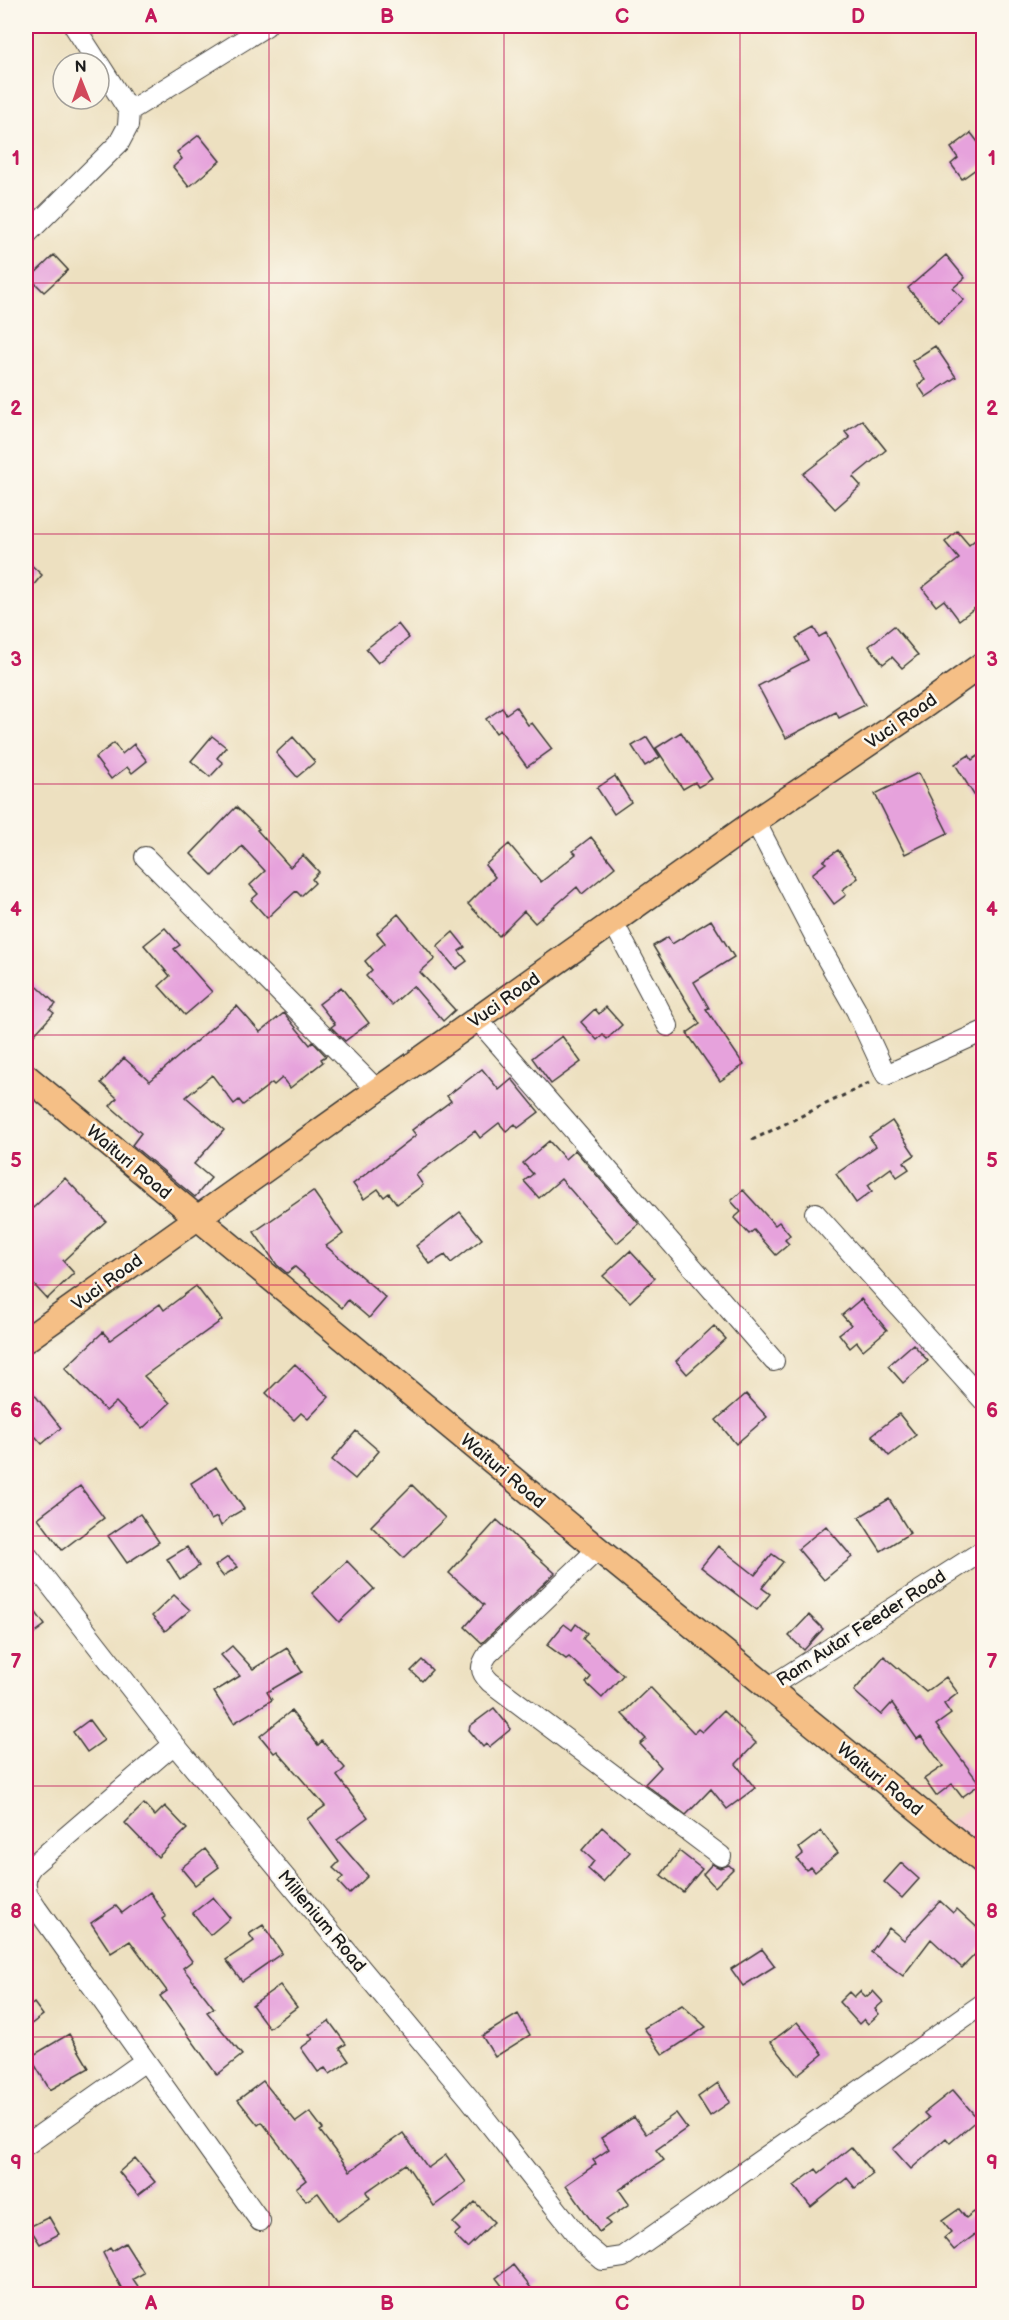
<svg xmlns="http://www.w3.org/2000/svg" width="1009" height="2320" viewBox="0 0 1009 2320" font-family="'Balsamiq Sans',sans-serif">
<rect width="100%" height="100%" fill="#fbf7ec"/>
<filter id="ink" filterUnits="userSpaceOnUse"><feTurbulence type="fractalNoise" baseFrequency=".0167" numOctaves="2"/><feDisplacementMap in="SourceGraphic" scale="12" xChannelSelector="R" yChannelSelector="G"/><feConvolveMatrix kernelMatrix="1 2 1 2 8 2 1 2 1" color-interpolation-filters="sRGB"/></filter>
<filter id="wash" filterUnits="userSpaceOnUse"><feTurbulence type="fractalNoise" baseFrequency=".008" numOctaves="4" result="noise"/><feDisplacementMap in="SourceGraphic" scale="24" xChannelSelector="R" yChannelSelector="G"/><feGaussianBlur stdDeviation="1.35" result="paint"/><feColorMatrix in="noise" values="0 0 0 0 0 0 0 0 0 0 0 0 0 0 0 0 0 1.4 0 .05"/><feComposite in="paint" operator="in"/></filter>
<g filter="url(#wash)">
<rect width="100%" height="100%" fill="#ede0c0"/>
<!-- built -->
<path fill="#f7cfd3" d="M 983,1801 L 983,1850 L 948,1822 Z"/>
<g id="blocks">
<!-- building -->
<path fill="#e6a2dc" d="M 971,133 L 984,150 L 984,163 L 962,179 L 951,164 L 958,158 L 951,148 Z
M 199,135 L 220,161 L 189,187 L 173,167 L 182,159 L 177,152 Z
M 54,255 L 68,270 L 44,292 L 30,278 Z
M 946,255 L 965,278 L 953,288 L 964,300 L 938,323 L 908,288 Z
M 935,346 L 956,377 L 926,397 L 918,385 L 925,380 L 912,361 Z
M 862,420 L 886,450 L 853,477 L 861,486 L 835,509 L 803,474 L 850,438 L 845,432 Z
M 957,531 L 969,545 L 975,540 L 984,551 L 984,601 L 959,620 L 944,600 L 936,606 L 922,588 L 959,559 L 945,542 Z
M 26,560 L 42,575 L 26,594 Z
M 398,624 L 409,638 L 378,663 L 366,649 Z
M 894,626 L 918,655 L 902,668 L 892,657 L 883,664 L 869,646 Z
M 814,628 L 819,637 L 826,633 L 865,705 L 839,718 L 836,712 L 786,738 L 758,686 L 808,660 L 796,638 Z
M 516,707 L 528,725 L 532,723 L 552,749 L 527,767 L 500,730 L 496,733 L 486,719 L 502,708 L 506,714 Z
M 681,732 L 712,779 L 698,787 L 695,782 L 683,789 L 656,748 Z
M 212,736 L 226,747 L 217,758 L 223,763 L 210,777 L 191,761 Z
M 293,737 L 315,762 L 297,777 L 276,753 Z
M 647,737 L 660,757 L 645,766 L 632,746 Z
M 114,743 L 122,754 L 134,744 L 147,761 L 132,773 L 127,767 L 111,779 L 95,758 Z
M 984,752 L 984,789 L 974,795 L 955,764 L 969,755 L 972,760 Z
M 918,773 L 948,833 L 905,854 L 875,794 Z
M 615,776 L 631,802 L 614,814 L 597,788 Z
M 236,807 L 259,829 L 257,830 L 290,867 L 303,855 L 319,872 L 312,879 L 315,883 L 301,896 L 296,891 L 267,918 L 251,900 L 258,894 L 250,885 L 265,871 L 242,846 L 213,876 L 191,854 Z
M 591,837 L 615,867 L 582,894 L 577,887 L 535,923 L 524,911 L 499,936 L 468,904 L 495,877 L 485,865 L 509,844 L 541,882 L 576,854 L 573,851 Z
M 838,850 L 858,878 L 842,890 L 846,895 L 834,904 L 812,874 L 826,863 L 823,861 Z
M 398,914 L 435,959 L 420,972 L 455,1010 L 443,1021 L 413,986 L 392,1005 L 366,976 L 372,970 L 365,961 L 385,943 L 377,933 Z
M 711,920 L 734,957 L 694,982 L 709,1008 L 706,1009 L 744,1065 L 720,1081 L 687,1033 L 700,1024 L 653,946 L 668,937 L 672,944 Z
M 165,928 L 180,945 L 174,949 L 212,992 L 185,1015 L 159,986 L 170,976 L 144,945 Z
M 453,932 L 465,947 L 459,951 L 467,961 L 456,969 L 437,946 Z
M 26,976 L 56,1004 L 50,1010 L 54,1013 L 34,1035 L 26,1027 Z
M 341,987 L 369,1023 L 345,1041 L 331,1027 L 335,1024 L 319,1004 Z
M 237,1006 L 260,1032 L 284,1013 L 310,1045 L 313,1042 L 326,1056 L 321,1059 L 323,1062 L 290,1088 L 282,1078 L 274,1085 L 272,1083 L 243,1105 L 239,1100 L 234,1104 L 212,1075 L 186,1097 L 224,1130 L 194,1164 L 211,1178 L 195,1197 L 132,1145 L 141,1133 L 110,1106 L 117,1098 L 101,1083 L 124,1058 L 150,1081 Z
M 606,1007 L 622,1025 L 607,1039 L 603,1035 L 597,1040 L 581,1022 L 595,1009 L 599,1014 Z
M 562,1036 L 581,1062 L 551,1084 L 532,1058 Z
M 482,1069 L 499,1090 L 512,1079 L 539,1112 L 518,1128 L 515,1124 L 506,1131 L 499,1123 L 480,1138 L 475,1131 L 416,1175 L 423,1185 L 397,1204 L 389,1193 L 384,1197 L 378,1189 L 364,1199 L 353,1184 L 416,1135 L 412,1130 L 451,1101 L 447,1096 Z
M 892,1121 L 915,1155 L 904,1162 L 909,1169 L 897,1177 L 891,1168 L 868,1185 L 872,1191 L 856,1203 L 836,1174 L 876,1146 L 869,1137 Z
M 549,1141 L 565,1159 L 575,1150 L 639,1224 L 617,1243 L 561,1179 L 539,1198 L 524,1181 L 533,1174 L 523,1163 Z
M 65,1178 L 106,1221 L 63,1261 L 74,1273 L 47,1299 L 26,1276 L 26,1200 L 33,1208 Z
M 743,1190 L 775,1225 L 779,1222 L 790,1235 L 785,1240 L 789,1244 L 776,1255 L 754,1230 L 749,1234 L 734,1218 L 741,1212 L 731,1201 Z
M 313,1191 L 343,1234 L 326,1246 L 386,1298 L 369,1318 L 348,1300 L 342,1308 L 295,1267 L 287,1273 L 277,1265 L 254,1232 Z
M 460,1212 L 482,1239 L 451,1263 L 445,1255 L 430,1264 L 416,1246 Z
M 630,1251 L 655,1278 L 630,1302 L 603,1276 Z
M 196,1286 L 222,1320 L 144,1376 L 170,1403 L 142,1429 L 116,1402 L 106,1411 L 65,1368 L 103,1332 L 110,1340 L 160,1304 L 164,1310 Z
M 861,1299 L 887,1330 L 863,1350 L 857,1342 L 850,1348 L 839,1334 L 851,1325 L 842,1315 Z
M 714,1326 L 726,1339 L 687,1374 L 676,1361 Z
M 913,1344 L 928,1361 L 903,1383 L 888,1366 Z
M 295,1364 L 329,1397 L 308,1419 L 301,1413 L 294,1420 L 266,1393 Z
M 26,1384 L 61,1428 L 42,1444 L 36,1437 L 26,1445 Z
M 746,1394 L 767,1417 L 736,1444 L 716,1420 Z
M 899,1414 L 916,1435 L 889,1456 L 872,1435 Z
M 356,1431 L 379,1451 L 355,1479 L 332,1460 Z
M 216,1467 L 244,1509 L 230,1517 L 221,1526 L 217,1517 L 211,1520 L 191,1483 Z
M 412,1485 L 445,1518 L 404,1558 L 371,1526 Z
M 80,1486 L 104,1518 L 62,1550 L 38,1518 Z
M 889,1499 L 910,1533 L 881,1551 L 859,1517 Z
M 140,1514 L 159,1542 L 127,1563 L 108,1536 Z
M 497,1520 L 555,1573 L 482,1643 L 465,1627 L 484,1605 L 449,1573 Z
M 826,1526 L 852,1557 L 824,1580 L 798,1549 Z
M 718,1546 L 755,1575 L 772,1554 L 783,1562 L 762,1588 L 770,1594 L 757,1610 L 701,1567 Z
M 187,1547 L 199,1566 L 180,1579 L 167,1559 Z
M 228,1557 L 238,1567 L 223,1576 L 215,1566 Z
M 347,1561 L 374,1589 L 339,1622 L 312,1593 Z
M 174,1595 L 190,1610 L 165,1631 L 152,1616 Z
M 26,1599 L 45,1625 L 26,1639 Z
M 809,1615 L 823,1629 L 804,1650 L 789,1636 Z
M 564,1624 L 572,1630 L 576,1624 L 587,1633 L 583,1639 L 623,1675 L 602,1698 L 586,1683 L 591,1677 L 569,1657 L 566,1659 L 547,1645 Z
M 232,1646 L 253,1669 L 287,1648 L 302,1672 L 267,1692 L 272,1700 L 234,1723 L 214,1692 L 240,1676 L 221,1655 Z
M 884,1656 L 926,1692 L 946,1677 L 958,1693 L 944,1704 L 951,1714 L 936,1725 L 980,1784 L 962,1797 L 952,1784 L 936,1796 L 924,1779 L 943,1766 L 921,1736 L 917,1739 L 892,1703 L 881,1715 L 854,1691 Z
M 422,1660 L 432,1670 L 422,1681 L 411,1671 Z
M 650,1687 L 694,1733 L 698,1729 L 702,1732 L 723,1711 L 756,1743 L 736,1764 L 755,1788 L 727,1809 L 711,1789 L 686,1815 L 645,1784 L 661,1767 L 640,1744 L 646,1739 L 622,1714 Z
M 494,1708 L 511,1729 L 489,1747 L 486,1744 L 483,1747 L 469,1730 L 470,1726 Z
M 291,1711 L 318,1745 L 322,1741 L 345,1768 L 337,1776 L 368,1817 L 337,1840 L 368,1876 L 349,1894 L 338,1882 L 343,1877 L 333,1868 L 339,1862 L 307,1819 L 325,1806 L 277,1751 L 274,1753 L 260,1736 Z
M 89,1720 L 104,1740 L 87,1752 L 73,1732 Z
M 144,1804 L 155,1816 L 165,1806 L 187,1829 L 158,1857 L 125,1823 Z
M 602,1827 L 630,1852 L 603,1882 L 588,1869 L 594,1861 L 582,1850 Z
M 821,1831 L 838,1853 L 815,1872 L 811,1867 L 806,1870 L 797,1859 L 803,1854 L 799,1848 Z
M 205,1849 L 219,1867 L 195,1885 L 181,1868 Z
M 679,1851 L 702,1869 L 683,1892 L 661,1875 Z
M 901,1863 L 919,1879 L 902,1898 L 884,1882 Z
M 712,1864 L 720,1868 L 729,1865 L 733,1869 L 715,1887 L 703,1874 Z
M 150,1892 L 166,1916 L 162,1919 L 192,1961 L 183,1968 L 214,2008 L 207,2012 L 242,2055 L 217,2075 L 160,1996 L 167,1991 L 130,1941 L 111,1953 L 91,1923 L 116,1906 L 122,1913 Z
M 213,1897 L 230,1918 L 210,1935 L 193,1913 Z
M 940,1901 L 953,1913 L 957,1909 L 984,1934 L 984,1945 L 962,1968 L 931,1939 L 903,1976 L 871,1952 L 889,1928 L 904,1940 Z
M 263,1925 L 282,1953 L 242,1981 L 226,1960 L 254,1941 L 249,1934 Z
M 762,1949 L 775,1966 L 743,1986 L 731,1969 Z
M 280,1985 L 297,2007 L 269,2028 L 252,2005 Z
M 860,1991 L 866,1997 L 873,1991 L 883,2002 L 875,2009 L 879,2014 L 868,2024 L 864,2019 L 859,2024 L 839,2002 L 849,1992 L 854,1997 Z
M 34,2003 L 43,2015 L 26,2028 L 26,2009 Z
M 682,2005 L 706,2027 L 663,2055 L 644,2028 Z
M 518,2014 L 530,2035 L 495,2057 L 482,2036 Z
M 329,2021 L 346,2044 L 340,2048 L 349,2061 L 330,2074 L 325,2068 L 318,2072 L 301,2048 L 313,2039 L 309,2035 Z
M 797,2022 L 823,2054 L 797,2075 L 771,2042 Z
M 69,2034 L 89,2068 L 50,2090 L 30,2057 Z
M 263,2081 L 296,2122 L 310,2112 L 323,2129 L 320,2131 L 350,2171 L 403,2133 L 428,2168 L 446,2155 L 466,2182 L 434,2206 L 406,2164 L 366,2192 L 370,2198 L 338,2221 L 318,2193 L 306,2201 L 296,2188 L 306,2180 L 262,2122 L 258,2125 L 238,2100 Z
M 718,2083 L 730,2102 L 710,2116 L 698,2097 Z
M 953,2090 L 978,2119 L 950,2143 L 946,2138 L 911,2169 L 893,2149 L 929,2118 L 924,2113 Z
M 676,2113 L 687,2128 L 656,2150 L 664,2160 L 619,2190 L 629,2204 L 606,2220 L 610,2224 L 599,2232 L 566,2185 L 596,2164 L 593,2160 L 609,2149 L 601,2138 L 634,2117 L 646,2134 Z
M 851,2147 L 873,2174 L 855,2188 L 847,2178 L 811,2207 L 794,2186 L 816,2169 L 819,2173 Z
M 135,2158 L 155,2182 L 138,2195 L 119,2172 Z
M 475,2202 L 494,2222 L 467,2248 L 454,2235 L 460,2230 L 453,2223 Z
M 959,2209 L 966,2218 L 974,2212 L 984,2224 L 984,2228 L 954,2250 L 944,2238 L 951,2232 L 942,2221 Z
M 49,2217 L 59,2234 L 40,2244 L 29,2227 Z
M 125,2243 L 144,2273 L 133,2279 L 144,2295 L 125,2295 L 103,2253 L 110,2248 L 112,2251 Z
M 513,2265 L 531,2288 L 522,2295 L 509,2295 L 496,2278 Z"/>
</g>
</g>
<g filter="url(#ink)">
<use href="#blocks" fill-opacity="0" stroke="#3b3935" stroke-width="1.5"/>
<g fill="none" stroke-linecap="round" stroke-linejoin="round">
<defs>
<path id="minor" d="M 74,26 L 98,63
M 129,111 L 266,26
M 26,235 L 119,143 L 128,126 L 129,111 L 99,64
M 755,821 L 822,950 L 856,1010 L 886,1075 L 984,1031
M 145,857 L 376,1089
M 613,922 L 668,1026
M 477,1019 L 774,1361
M 815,1213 L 984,1401
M 598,1549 L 488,1654 C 480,1666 479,1671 490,1682 L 721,1856
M 26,1554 L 174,1744 L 469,2098 L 584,2244 L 603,2260 L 623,2257 L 984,2003
M 768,1688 L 984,1550
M 26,1881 L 26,1875 L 32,1866 L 174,1744
M 26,1885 L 27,1894 L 37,1909 L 260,2221
M 26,2145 L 145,2061"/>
<path id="major" d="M 26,1076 L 598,1549 L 984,1863
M 26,1340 L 755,821 L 927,704 L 984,663"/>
</defs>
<!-- minor casing -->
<use href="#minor" stroke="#3b3935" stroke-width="22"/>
<!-- major casing -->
<use href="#major" stroke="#3b3935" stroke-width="27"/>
<!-- path -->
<path stroke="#3b3935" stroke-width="3" stroke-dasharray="4.5 4.5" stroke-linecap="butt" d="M 752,1140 L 869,1083"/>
<!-- minor -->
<use href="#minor" stroke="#fff" stroke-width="20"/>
<!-- major -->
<use href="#major" stroke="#f5bf86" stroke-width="24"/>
</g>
</g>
<!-- grid -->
<path fill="none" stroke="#c2185b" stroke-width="1.5" stroke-opacity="0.55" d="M 269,26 L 269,2294M 504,26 L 504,2294M 740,26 L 740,2294M 26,283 L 984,283M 26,534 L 984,534M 26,784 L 984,784M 26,1035 L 984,1035M 26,1285 L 984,1285M 26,1536 L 984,1536M 26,1786 L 984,1786M 26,2037 L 984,2037"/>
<g text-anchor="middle" stroke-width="5" stroke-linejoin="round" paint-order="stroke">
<!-- street labels -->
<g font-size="18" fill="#1c1c1c" stroke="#fbf7ec">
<text transform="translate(901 721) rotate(-35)" y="6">Vuci Road</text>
<text transform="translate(504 1000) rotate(-35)" y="6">Vuci Road</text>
<text transform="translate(129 1162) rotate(40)" y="6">Waituri Road</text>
<text transform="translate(107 1282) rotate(-36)" y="6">Vuci Road</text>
<text transform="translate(503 1471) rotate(40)" y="6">Waituri Road</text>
<text transform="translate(861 1628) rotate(-33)" y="6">Ram Autar Feeder Road</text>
<text transform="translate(880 1779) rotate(39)" y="6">Waituri Road</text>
<text transform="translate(322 1921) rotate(50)" y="6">Millenium Road</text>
</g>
</g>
<!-- margin -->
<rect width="1009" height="2320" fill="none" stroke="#fbf7ec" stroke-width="66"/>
<!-- north arrow -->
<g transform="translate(81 81) rotate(359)"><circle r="28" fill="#fbf7ec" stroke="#a29f99" stroke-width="1.5"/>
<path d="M0-4.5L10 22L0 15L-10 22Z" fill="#d1495b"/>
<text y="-9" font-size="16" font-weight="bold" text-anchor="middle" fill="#1c1c1c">N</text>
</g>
<rect x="33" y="33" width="943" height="2254" fill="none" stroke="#c2185b" stroke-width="2"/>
<g font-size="20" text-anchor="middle" font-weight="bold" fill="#c2185b">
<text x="151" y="23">A</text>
<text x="387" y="23">B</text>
<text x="622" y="23">C</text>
<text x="858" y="23">D</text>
<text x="16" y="165">1</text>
<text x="992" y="165">1</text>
<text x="16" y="415">2</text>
<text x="992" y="415">2</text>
<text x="16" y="666">3</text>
<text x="992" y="666">3</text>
<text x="16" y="916">4</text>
<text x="992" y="916">4</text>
<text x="16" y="1167">5</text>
<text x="992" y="1167">5</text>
<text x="16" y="1417">6</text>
<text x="992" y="1417">6</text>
<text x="16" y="1668">7</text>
<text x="992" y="1668">7</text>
<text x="16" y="1918">8</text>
<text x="992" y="1918">8</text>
<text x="16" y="2169">9</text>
<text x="992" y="2169">9</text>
<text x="151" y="2310">A</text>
<text x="387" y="2310">B</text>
<text x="622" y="2310">C</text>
<text x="858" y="2310">D</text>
</g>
</svg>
